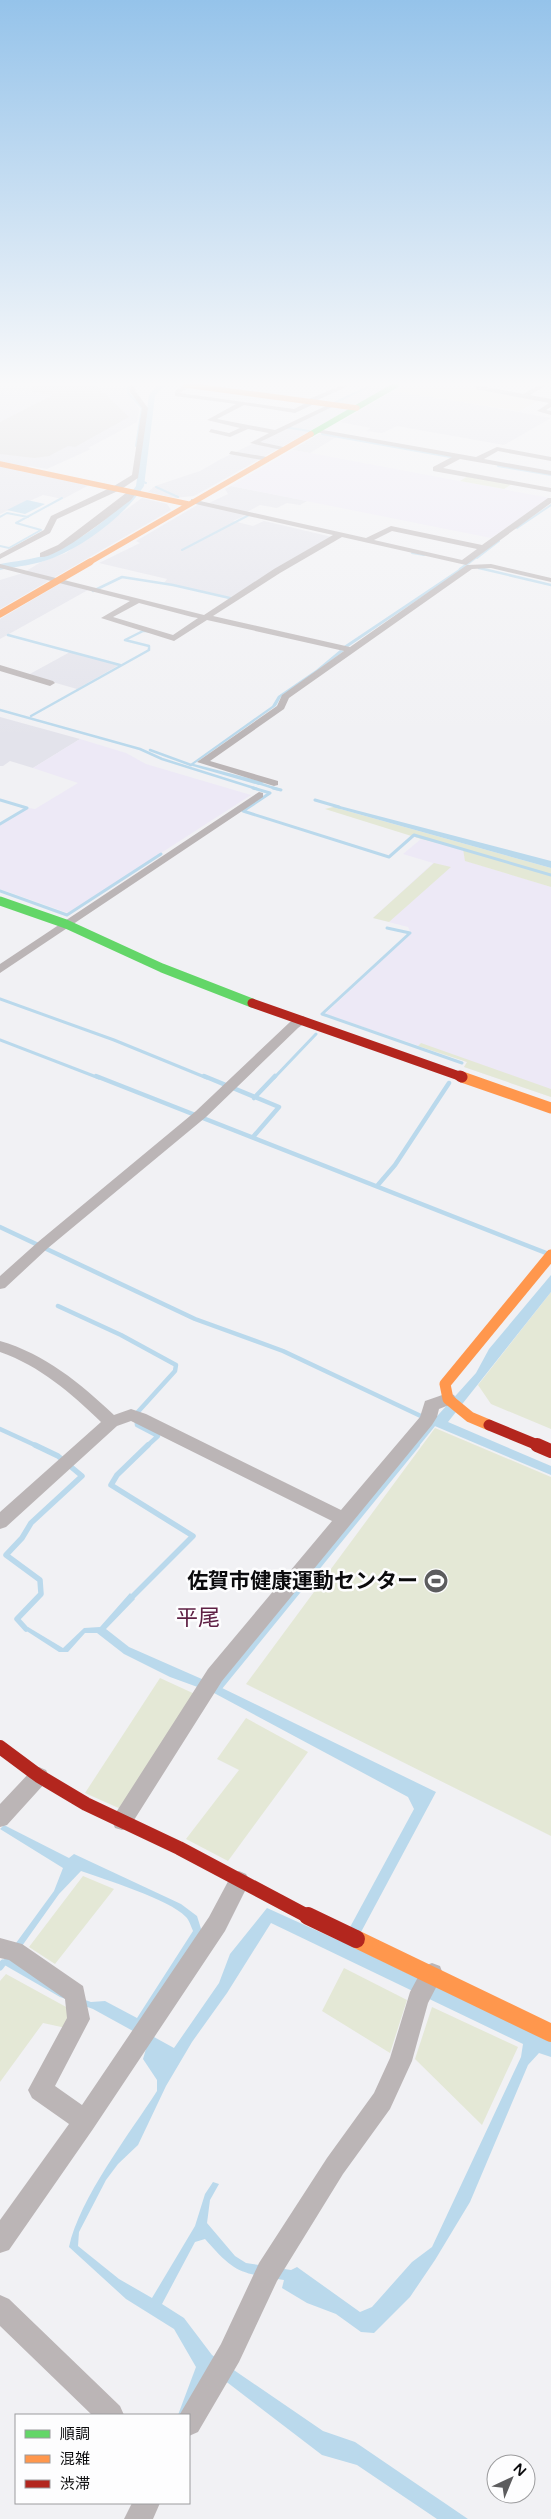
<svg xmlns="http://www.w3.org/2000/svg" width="551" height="2519" viewBox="0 0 551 2519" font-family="'Varela Round','Noto Sans JP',sans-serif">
<rect width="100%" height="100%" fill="#f1f1f4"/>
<!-- built -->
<path fill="#e3e3eb" d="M 0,385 L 126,385 L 127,393 L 139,409 L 137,422 L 88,448 L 91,449 L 47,469 L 29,466 L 19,471 L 89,485 L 63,499 L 43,495 L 0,514 Z
M 372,385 L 391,385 L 357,405 L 334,403 Z
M 393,391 L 451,400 L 551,418 L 504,445 L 397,426 L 382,433 L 366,431 L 371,428 L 340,422 Z
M 333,405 L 351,408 L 194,496 L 175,498 L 148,492 L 155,486 L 200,471 L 221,459 Z
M 319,434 L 338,436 L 310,453 L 292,450 Z
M 231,486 L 307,501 L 300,505 L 287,503 L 277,508 L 260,505 L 247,512 L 209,503 L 228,494 L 225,489 Z
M 142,498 L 167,504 L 171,510 L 0,609 L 0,580 L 23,573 L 41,562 L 66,553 Z
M 199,504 L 248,514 L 233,521 L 253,526 L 264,521 L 332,537 L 230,599 L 164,583 L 167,579 L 99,563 L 140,543 L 136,541 Z
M 61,583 L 88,590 L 0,639 L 0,619 Z
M 70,652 L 119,665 L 77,689 L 28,675 Z
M 0,717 L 80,739 L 33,768 L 10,761 L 3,766 L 0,766 Z"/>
<!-- industrial -->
<path fill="#ede9f6" d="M 292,450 L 310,453 L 550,498 L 491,538 L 231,486 Z
M 80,739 L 126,753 L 146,764 L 251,795 L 68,913 L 0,889 L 0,825 L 29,808 L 35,809 L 78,783 L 33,768 Z
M 421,839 L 463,849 L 466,861 L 551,887 L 551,1097 L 464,1067 L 467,1062 L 325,1014 L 411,933 L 408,927 L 373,918 L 433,863 L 403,854 Z"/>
<!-- medical -->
<path fill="#f0eae0" d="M 403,385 L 457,385 L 540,400 L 519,411 L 393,391 Z"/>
<!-- green -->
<path fill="#e4e8d6" d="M 468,476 L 512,484 L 504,489 L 460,481 Z
M 333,807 L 551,868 L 551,887 L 465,861 L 463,849 L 421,839 L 325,809 Z
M 434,863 L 451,867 L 389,922 L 373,918 Z
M 421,1043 L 551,1089 L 551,1097 L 464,1067 L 467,1062 L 418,1046 Z
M 551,1292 L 551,1429 L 491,1404 L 478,1385 Z
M 435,1428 L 551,1477 L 551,1836 L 246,1684 Z
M 160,1678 L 197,1695 L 123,1810 L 85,1793 Z
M 246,1718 L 308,1752 L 228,1861 L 186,1839 L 239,1770 L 217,1759 Z
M 83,1876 L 114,1889 L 55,1964 L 29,1947 Z
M 344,1968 L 407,2000 L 390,2053 L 322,2011 Z
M 6,1974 L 68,2008 L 66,2028 L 43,2023 L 0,2082 L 0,1981 Z
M 432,2007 L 518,2047 L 482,2125 L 415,2059 Z"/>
<!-- water -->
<path fill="#bad9ec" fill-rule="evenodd" d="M 27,500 L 45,504 L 25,514 L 7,510 Z
M 462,567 L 466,567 L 348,647 L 344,646 Z
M 340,650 L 344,651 L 281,697 L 276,706 L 194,764 L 264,782 L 259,785 L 189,765 L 272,706 L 278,696 L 316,670 Z
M 336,805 L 551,861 L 551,868 L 333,807 Z
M 551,1275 L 551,1292 L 448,1422 L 551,1466 L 551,1475 L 430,1424 L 476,1373 L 489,1349 Z
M 130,1593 L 135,1599 L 106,1629 L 129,1647 L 220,1687 L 436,1792 L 353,1947 L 551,2042 L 551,2057 L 539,2053 L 528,2065 L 470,2202 L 435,2260 L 410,2297 L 374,2333 L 361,2332 L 336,2314 L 307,2303 L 282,2288 L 284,2280 C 239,2273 235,2273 205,2239 L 195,2242 L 162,2304 L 184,2318 L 212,2355 L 323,2431 L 355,2442 L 468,2519 L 437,2519 L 357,2465 L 322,2455 L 228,2383 L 211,2373 L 186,2415 L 178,2415 L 196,2367 L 174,2329 L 126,2299 L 69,2247 C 79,2199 130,2133 157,2091 L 157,2080 L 143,2059 L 148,2042 L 133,2031 L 93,2009 L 60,1997 L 1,1963 L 6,1957 L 56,1990 L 91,2002 L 105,2001 L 137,2018 L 193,1931 C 191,1926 189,1920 186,1917 C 169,1899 106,1880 81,1871 L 59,1894 L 22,1946 L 16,1943 L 54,1891 L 63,1868 L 0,1829 L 4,1825 L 69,1858 L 74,1854 L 181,1904 L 197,1916 L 202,1932 L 154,2037 L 174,2048 L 219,1983 L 230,1954 L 267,1908 L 342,1942 L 414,1809 L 408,1797 L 214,1693 L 170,1677 L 124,1654 L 97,1633 L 85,1633 L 68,1652 L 59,1652 L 25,1630 L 28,1627 L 63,1648 L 84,1628 L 100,1627 ZM 271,1923 L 523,2044 L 521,2057 L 432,2247 L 412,2262 L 372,2307 L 360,2312 L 297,2267 L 291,2270 L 246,2263 L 235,2256 L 207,2223 L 210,2200 L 219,2184 L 213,2182 L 205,2194 L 195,2226 L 152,2298 L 119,2279 L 78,2246 L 79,2232 L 106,2180 L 118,2164 L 138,2145 L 166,2086 L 192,2042 L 227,1993 Z"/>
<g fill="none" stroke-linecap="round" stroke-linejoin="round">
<!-- stream-far5 -->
<path stroke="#bad9ec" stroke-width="2" d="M 128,385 L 128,393 L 142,408 L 136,446
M 334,403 L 372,385
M 284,427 L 309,431
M 322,434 L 456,458
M 498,466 L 551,475
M 141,481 L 146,483
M 156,487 L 178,497
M 0,517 L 7,513 L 28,517
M 517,528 L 551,505
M 0,546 L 9,548 L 41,530 L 16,523 L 62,498
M 182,550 L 249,515
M 412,553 L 424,555
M 477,558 L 499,541
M 469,563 L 477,557"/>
<!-- stream-far4 -->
<path stroke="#bad9ec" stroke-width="2.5" d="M 479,568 L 551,585
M 460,569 L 470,562
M 93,591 L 122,577 L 173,585 L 234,599
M 8,635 L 120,665
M 0,710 L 140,749 L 162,759 L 257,789
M 31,716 L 149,650 L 149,646 L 125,640 L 143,631 L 148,631
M 150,750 L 191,765
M 258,783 L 277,789"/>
<!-- stream-far3 -->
<path stroke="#bad9ec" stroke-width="3" d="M 253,788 L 270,793 L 243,811 L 389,857 L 414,835 L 551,875
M 273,788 L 281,790
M 0,800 L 27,808 L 0,824
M 315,800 L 339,807
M 0,891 L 67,915 L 161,854
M 387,928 L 410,933 L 322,1014 L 462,1063
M 0,999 L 114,1040 L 207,1078
M 0,1040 L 99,1078
M 274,1078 L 316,1034"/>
<!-- stream-far2 -->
<path stroke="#bad9ec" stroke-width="4.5" d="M 96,1076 L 551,1255
M 204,1076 L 279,1107 L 253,1137
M 254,1098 L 275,1076
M 377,1186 L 395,1165 L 449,1083
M 0,1227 L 195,1319 L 283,1351 L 425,1418
M 58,1306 L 121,1335 L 176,1365 L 175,1371 L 136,1414 L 137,1425 L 158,1436 L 147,1446
M 0,1429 L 37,1446
M 416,1446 L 433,1425"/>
<!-- stream-far1 -->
<path stroke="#bad9ec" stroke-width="5.5" d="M 133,1596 L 193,1536 L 111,1485 L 117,1475 L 148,1445
M 26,1629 L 17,1619 L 41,1594 L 40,1580 L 6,1555 L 22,1538 L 31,1523 L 82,1476 L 58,1456 L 35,1445
M 220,1687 L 417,1445"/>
<!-- stream -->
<path stroke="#bad9ec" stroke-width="7" d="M 0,1967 L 3,1963"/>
<!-- canal -->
<path fill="#bad9ec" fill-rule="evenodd" d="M 158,385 L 165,385 L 155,396 L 144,486 C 124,516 87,544 53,558 C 36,565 18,566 0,570 L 0,564 C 15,561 31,560 45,555 C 78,543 117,515 136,486 L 149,395 Z"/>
</g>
<!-- building -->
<path fill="#d8d7d7" d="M 33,385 L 96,385 L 129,417 L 75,447 L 68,446 L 49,456 L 34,458 L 0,454 L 0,422 L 53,395 L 32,392 Z"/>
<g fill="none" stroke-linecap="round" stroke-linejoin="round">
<!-- street -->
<path fill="#bbb5b6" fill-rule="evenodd" d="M 128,385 L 134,385 L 136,392 L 148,408 L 138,478 L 120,490 L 57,519 L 50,533 L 0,559 L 0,554 L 44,530 L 51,516 L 114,486 L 132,475 L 142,408 L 130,392 Z
M 184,385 L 192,385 L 180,393 L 294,409 L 308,402 L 309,399 L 342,385 L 351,385 L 315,401 L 314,404 L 295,413 L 244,405 L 217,419 L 275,430 L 332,403 L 336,403 L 336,405 L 260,442 L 288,448 L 286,451 L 250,443 L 269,433 L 248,429 L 230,437 L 209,432 L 211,429 L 229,433 L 240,428 L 207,420 L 236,404 L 175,396 L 175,391 Z
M 477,385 L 523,394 L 539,385 L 547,385 L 530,395 L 551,399 L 551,407 L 546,410 L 551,411 L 551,415 L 537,411 L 549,403 L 475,389 Z
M 317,429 L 476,457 L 497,447 L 551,457 L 551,461 L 498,451 L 484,459 L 551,471 L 551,475 L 460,459 L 443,468 L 551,488 L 551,492 L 433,471 L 433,467 L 452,457 L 315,432 Z
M 231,451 L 267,457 L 271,459 L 267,461 L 229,454 Z
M 130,490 L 137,492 L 131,500 C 114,512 58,559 40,557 L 40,553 L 58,545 Z
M 548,498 L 551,498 L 551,503 L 466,565 L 342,537 L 280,573 L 213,616 L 350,647 L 467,565 L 491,564 L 551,578 L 551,582 L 491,568 L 472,569 L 289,698 L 284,709 L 210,761 L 278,781 L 278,785 L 274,786 L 197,762 L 277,706 L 282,695 L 344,651 L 207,620 L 174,641 L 101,618 L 130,601 L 0,568 L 0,564 L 204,615 L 274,569 L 333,535 L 191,503 L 191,499 L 366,538 L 391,526 L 482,545 ZM 392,531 L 477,549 L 462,560 L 374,540 ZM 139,603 L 192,617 L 198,618 L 173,635 L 113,617 Z
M 0,665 L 53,681 L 55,683 L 50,686 L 0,671 Z
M 259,792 L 263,793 L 263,797 L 0,973 L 0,964 Z
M 303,1016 L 309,1020 L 298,1028 L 206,1117 L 48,1248 L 5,1288 L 0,1289 L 0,1276 L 38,1242 L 196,1111 L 290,1022 Z
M 0,1341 C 45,1354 80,1383 114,1415 L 131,1409 L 146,1414 L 341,1510 L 420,1417 L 425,1401 L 448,1393 L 454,1395 L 456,1399 L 454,1403 L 439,1409 L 437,1417 L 432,1425 L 222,1681 L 129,1828 L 122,1830 L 115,1828 L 112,1821 L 115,1814 L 208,1669 L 332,1521 L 131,1421 L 117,1426 L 6,1527 L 0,1529 L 0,1512 L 101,1422 C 71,1393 40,1366 0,1352 Z
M 39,1767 L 46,1770 L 49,1776 L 46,1782 L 7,1825 L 0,1827 L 0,1804 L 32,1770 Z
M 239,1871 L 246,1874 L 250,1881 L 225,1931 L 93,2129 L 9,2250 L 0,2253 L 0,2220 L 69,2124 L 32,2098 L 28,2090 L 67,2018 L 65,1999 L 9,1960 L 0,1958 L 0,1938 L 22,1944 L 83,1986 L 90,2019 L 55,2086 L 82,2105 L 209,1917 L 232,1874 Z
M 432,1963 L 440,1966 L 443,1974 L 428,2003 L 412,2061 L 390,2109 L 343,2174 L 277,2281 L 239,2362 L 198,2432 L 189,2436 L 189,2415 L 179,2415 L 180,2414 L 221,2344 L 259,2263 L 327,2158 L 374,2093 L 390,2058 L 410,1992 L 424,1966 Z
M 0,2295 L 9,2299 L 120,2406 L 124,2415 L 92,2415 L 0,2326 Z
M 132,2503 L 160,2503 L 153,2519 L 124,2519 Z"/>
<!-- fast-far1 -->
<path stroke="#63d668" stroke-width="5.5" d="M 311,434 L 396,385"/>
<!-- fast -->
<path stroke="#63d668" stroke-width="9" d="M 0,901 L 66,924 L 162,968 L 252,1003"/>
<!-- slow-far3 -->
<path stroke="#ff974d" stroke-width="5.5" d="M 186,385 L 357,408
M 0,464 L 188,504
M 88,563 L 311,434"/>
<!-- slow-far2 -->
<path stroke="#ff974d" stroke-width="7" d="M 0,614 L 90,562"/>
<!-- slow-far1 -->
<path stroke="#ff974d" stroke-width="11" d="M 462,1077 L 551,1108
M 489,1425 L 470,1417 L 448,1399 L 445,1384 L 551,1255"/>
<!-- slow -->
<path stroke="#ff974d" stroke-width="18" d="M 356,1939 L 551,2033"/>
<!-- jam-far3 -->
<path stroke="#b3261e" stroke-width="9" d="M 252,1003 L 462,1077"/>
<!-- jam-far2 -->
<path stroke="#b3261e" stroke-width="11" d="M 460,1076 L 462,1077
M 489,1425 L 540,1446"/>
<!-- jam-far1 -->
<path stroke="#b3261e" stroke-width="14" d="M 537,1445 L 551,1451
M 0,1747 L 39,1776 L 86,1804 L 179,1848 L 311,1918"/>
<!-- jam -->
<path stroke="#b3261e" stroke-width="18" d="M 308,1916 L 356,1939"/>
</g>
<!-- sky -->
<linearGradient id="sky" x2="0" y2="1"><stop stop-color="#95c3ea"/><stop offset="0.52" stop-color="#f9f9fa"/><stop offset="1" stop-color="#f9f9fa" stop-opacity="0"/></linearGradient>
<rect width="551" height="738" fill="url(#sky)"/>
<!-- icons -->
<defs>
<symbol id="stadium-disc" viewBox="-11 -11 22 22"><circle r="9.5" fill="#5c5c5e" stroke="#fdfdfe"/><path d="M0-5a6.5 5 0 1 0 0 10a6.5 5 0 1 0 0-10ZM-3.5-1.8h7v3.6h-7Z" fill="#fff"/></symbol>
</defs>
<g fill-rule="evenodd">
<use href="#stadium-disc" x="422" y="1567" width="28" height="28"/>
</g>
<g text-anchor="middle" stroke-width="5" stroke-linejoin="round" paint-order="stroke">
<!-- near-poi labels -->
<g font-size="21" font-weight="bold" fill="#0b0b0d" stroke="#fdfdfe" text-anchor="end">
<text x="418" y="1588">佐賀市健康運動センター</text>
</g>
<!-- near-neighbourhood labels -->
<g font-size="22" fill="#5e2044" stroke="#fdfdfe">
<text x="198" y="1625">平尾</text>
</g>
</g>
<!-- legend -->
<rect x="15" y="2414" width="175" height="90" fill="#fdfdfe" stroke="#9c9c9e"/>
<rect x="25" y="2430" width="25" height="8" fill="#63d668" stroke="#9c9c9e"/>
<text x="60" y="2439" font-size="15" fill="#0b0b0d">順調</text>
<rect x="25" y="2455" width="25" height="8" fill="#ff974d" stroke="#9c9c9e"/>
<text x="60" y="2464" font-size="15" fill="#0b0b0d">混雑</text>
<rect x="25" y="2480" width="25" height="8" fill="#b3261e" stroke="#9c9c9e"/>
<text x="60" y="2489" font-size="15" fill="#0b0b0d">渋滞</text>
<!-- north arrow -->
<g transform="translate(511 2479) rotate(44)"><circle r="24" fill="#fdfdfe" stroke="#9c9c9e"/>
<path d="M0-4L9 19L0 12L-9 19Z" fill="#5c5c5e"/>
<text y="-8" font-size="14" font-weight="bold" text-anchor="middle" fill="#0b0b0d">N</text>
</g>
</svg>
